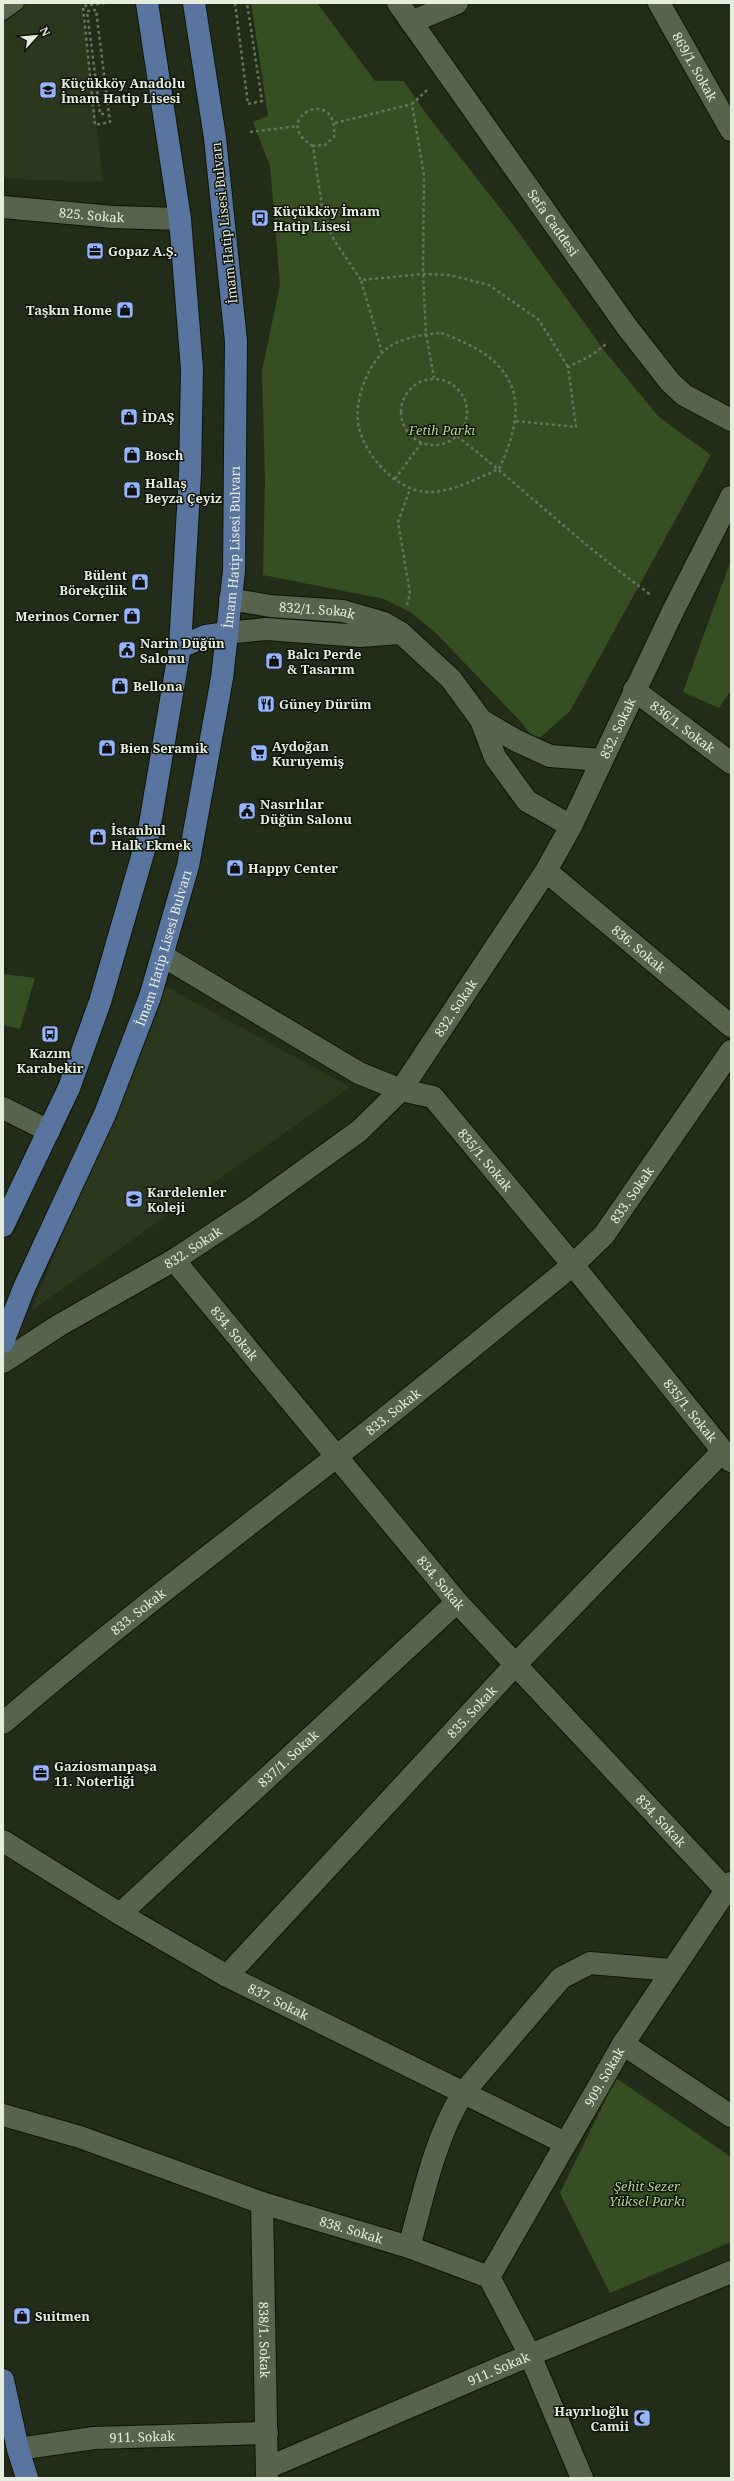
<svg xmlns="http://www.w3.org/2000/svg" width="734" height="2481" viewBox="0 0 734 2481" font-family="'Noto Serif',serif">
<rect width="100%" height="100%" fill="#222d19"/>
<!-- built -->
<path fill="#2a381d" d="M 3,3 L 82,3 L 103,181 L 27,180 L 3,177 Z
M 165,986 L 350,1087 L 31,1311 Z"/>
<!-- green -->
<path fill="#374e22" d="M 251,3 L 317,3 L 375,81 L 404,81 L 427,115 L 511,222 L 607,354 L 659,417 L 711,455 L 570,711 L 536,741 L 520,721 L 436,633 L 410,612 L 384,599 L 263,575 L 265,480 L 262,371 L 280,285 L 270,166 L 253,122 L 268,116 Z
M 731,560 L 731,690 L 719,708 L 683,692 Z
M 3,974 L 35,978 L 20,1029 L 3,1025 Z
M 616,2078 L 731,2157 L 731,2242 L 610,2293 L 560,2193 Z"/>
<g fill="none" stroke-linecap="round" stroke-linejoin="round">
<defs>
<path id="service" d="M 3,13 L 17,3"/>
<g id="pedestrian">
<path id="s1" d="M 398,3 L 627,327 L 670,382 L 684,395 L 731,420"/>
</g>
<g id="minor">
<path id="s2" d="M 659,3 L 731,130"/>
<path d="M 411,22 L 457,3"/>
<path id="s3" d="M 3,207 L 113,217 L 180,219"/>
<path id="s4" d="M 230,599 L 270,606 L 343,611 L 384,623 L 401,633 L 451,679 L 481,720 L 495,757 L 527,801 L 571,826"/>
<path d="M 227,633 L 266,629 L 360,636 L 401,633"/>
<path id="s5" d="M 634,690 L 731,763"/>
<path d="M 481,720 L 517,741 L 550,756 L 602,760"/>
<path id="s6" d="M 546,871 L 731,1026"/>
<path id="s7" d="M 163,956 L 359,1073 L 401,1090 L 433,1097 L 573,1265 L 731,1461"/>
<path d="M 3,1108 L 49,1131"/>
<path id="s8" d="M 174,1260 L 457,1602 L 726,1890"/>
<path id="s9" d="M 3,1723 C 111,1630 224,1544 336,1457 C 416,1394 494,1329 573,1265 L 604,1235 L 731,1051"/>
<path id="s10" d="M 3,1841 L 120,1914 L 227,1976 L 565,2143"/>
<path id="s11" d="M 120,1914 L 457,1602"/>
<path id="s12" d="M 227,1976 L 516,1664 L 722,1452"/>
<path d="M 623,2044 L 731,2116"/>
<path id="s13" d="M 3,2115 L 80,2137 L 262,2203 L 409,2247 L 489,2277 L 530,2355 L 582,2478"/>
<path id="s14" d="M 262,2203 L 267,2478"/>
<path d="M 409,2247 C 424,2194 434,2140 463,2093 L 561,1978 L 590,1963 L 672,1970"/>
<path id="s15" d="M 489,2277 L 623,2044 L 731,1883"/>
<path id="s16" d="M 18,2449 L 94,2438 L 267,2433"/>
<path id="s17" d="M 267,2468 L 530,2355 L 731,2272"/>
</g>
<g id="tertiary">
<path id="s18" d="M 3,1362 L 58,1326 L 174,1260 L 251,1209 L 359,1131 L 401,1090 L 546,871 L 571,826 L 673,611 L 731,497"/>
</g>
<g id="primary">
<path d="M 180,647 L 206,636 L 227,633"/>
<path d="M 3,1226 L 69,1088 L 100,1002 L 148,836 L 180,647 L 190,474 L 192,369 L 180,219 L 147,3"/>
<path id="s19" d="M 3,1342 L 24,1288 L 105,1114 L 150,997 L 188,866 L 222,678 L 234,571 L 236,341 L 215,138 L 194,3"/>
<path d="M 3,2380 L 18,2449 L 27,2478"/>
</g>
</defs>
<!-- service casing -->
<use href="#service" stroke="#0c1504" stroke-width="16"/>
<!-- pedestrian casing -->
<use href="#pedestrian" stroke="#0c1504" stroke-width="24"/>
<!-- minor casing -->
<use href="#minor" stroke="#0c1504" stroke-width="24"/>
<!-- tertiary casing -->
<use href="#tertiary" stroke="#0c1504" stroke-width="24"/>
<!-- primary casing -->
<use href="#primary" stroke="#0c1504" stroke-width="24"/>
<!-- path -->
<path stroke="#6a7362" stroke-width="2.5" stroke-dasharray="3 3" stroke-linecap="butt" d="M 105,3 L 83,6 L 95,125 L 110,122 L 96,10 L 87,11 L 100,114 L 106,114
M 235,3 L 248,104 L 262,101 L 247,3
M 427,90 L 412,104 L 424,175 L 423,274 L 426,334 L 434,378
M 335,123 L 412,104
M 250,132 L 298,126
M 313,146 C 267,119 339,83 334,137 L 325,145 L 313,146 L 324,220 L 334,240 L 361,280
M 441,333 C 515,359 533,397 499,469 C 478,478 456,490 433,492 C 399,495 363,455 358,423 C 355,400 366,370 382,353 C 394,339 423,334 441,333 Z
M 382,353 L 361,280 L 423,274 L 449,275 L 489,285 L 539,320 L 568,367
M401 412a33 33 0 1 1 66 0a33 33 0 1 1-66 0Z
M 516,421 L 576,427 L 568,367 L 592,355 L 606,344
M 457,436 C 523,488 583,546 651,595
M 395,479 L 422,442
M 407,605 L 410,593 L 398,522 L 410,489"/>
<!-- service -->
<use href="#service" stroke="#57644d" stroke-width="14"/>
<!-- pedestrian -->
<use href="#pedestrian" stroke="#57644d" stroke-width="22"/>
<!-- minor -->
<use href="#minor" stroke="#57644d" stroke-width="22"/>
<!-- tertiary -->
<use href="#tertiary" stroke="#57644d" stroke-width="22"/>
<!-- primary -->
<use href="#primary" stroke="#59749e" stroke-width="22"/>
</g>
<!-- icons -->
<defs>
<symbol id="school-square" viewBox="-11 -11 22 22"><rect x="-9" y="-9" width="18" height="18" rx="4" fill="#95b6fd" stroke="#0f140b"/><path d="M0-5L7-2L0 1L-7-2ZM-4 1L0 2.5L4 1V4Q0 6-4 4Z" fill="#111"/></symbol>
<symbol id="bus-square" viewBox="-11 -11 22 22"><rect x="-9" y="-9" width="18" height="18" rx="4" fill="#95b6fd" stroke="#0f140b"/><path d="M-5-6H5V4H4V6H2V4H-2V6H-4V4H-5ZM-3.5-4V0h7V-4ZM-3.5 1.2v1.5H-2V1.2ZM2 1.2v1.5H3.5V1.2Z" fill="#111"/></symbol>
<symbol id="office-square" viewBox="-11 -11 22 22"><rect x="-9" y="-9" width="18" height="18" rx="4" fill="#95b6fd" stroke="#0f140b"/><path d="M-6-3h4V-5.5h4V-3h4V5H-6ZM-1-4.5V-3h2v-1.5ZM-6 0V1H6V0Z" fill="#111"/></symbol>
<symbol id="shop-square" viewBox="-11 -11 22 22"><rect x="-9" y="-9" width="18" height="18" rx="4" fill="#95b6fd" stroke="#0f140b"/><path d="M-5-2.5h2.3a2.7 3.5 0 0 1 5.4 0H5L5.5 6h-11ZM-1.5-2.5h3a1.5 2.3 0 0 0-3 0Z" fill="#111"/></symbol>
<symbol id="civic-square" viewBox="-11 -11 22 22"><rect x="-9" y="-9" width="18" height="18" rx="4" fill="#95b6fd" stroke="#0f140b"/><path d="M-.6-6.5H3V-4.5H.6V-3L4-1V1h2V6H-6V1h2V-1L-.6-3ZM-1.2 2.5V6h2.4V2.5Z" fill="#111"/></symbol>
<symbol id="restaurant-square" viewBox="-11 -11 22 22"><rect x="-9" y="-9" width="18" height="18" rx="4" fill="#95b6fd" stroke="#0f140b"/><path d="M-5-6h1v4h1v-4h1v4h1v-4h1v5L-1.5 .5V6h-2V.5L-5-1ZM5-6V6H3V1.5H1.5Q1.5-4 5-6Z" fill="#111"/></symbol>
<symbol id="supermarket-square" viewBox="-11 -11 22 22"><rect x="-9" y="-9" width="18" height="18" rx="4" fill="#95b6fd" stroke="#0f140b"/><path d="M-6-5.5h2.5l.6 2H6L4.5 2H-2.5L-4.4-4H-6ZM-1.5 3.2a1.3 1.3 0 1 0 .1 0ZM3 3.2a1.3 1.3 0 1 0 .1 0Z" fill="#111"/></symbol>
<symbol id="mosque-square" viewBox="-11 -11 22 22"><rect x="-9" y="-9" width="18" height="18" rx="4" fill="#95b6fd" stroke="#0f140b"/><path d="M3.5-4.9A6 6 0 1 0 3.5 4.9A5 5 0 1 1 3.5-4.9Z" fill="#111"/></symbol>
</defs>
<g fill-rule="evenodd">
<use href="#school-square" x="38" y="80" width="20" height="20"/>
<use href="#bus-square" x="250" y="208" width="20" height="20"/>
<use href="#office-square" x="85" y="241" width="20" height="20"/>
<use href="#shop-square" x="115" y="300" width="20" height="20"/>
<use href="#shop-square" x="119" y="407" width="20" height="20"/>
<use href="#shop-square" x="122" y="445" width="20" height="20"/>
<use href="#shop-square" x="122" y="480" width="20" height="20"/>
<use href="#shop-square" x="130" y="572" width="20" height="20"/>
<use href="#shop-square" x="122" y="606" width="20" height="20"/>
<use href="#civic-square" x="117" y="640" width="20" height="20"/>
<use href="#shop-square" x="264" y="651" width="20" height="20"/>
<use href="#shop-square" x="110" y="676" width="20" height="20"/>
<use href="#restaurant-square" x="256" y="694" width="20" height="20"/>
<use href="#shop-square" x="97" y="738" width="20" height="20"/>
<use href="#supermarket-square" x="249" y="743" width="20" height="20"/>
<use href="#civic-square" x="237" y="801" width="20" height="20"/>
<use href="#shop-square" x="88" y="827" width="20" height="20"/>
<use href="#shop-square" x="225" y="858" width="20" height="20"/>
<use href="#bus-square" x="40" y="1024" width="20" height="20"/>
<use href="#school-square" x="124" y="1189" width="20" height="20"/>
<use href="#office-square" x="31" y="1763" width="20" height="20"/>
<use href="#shop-square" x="12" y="2306" width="20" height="20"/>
<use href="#mosque-square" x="632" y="2408" width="20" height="20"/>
</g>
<g text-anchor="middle" stroke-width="3" stroke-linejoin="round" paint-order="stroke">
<!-- street labels -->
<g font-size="13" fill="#e5eddf" stroke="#0f140b">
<text dy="5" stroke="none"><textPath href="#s2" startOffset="73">869/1. Sokak</textPath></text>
<text dy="5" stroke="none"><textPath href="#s3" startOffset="89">825. Sokak</textPath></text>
<text transform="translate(224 223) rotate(-96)" y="5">İmam Hatip Lisesi Bulvarı</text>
<text dy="5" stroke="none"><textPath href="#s1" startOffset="269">Sefa Caddesi</textPath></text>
<text dy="5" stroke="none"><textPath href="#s19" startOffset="834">İmam Hatip Lisesi Bulvarı</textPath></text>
<text dy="5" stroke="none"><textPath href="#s4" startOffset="88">832/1. Sokak</textPath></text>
<text dy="5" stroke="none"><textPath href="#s5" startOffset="61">836/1. Sokak</textPath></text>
<text dy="5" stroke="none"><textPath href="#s18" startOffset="906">832. Sokak</textPath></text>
<text dy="5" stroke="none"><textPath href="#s19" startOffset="426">İmam Hatip Lisesi Bulvarı</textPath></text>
<text dy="5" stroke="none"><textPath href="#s6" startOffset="121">836. Sokak</textPath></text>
<text dy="5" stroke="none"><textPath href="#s18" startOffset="582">832. Sokak</textPath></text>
<text dy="5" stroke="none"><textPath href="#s7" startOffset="388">835/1. Sokak</textPath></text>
<text dy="5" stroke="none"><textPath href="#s9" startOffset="823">833. Sokak</textPath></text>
<text dy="5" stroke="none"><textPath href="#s18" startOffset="222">832. Sokak</textPath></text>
<text dy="5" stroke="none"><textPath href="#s8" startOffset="95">834. Sokak</textPath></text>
<text dy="5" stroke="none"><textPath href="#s9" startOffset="499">833. Sokak</textPath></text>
<text dy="5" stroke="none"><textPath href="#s7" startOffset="712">835/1. Sokak</textPath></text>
<text dy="5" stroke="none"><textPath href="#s8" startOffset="419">834. Sokak</textPath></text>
<text dy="5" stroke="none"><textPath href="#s9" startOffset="175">833. Sokak</textPath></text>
<text dy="5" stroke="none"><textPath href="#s12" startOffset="360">835. Sokak</textPath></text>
<text dy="5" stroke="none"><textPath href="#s11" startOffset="229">837/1. Sokak</textPath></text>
<text dy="5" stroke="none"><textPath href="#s8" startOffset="743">834. Sokak</textPath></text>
<text dy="5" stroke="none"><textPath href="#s10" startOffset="319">837. Sokak</textPath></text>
<text dy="5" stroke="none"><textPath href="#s15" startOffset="231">909. Sokak</textPath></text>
<text dy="5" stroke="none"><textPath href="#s13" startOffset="367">838. Sokak</textPath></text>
<text dy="5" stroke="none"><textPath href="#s14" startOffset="137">838/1. Sokak</textPath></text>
<text dy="5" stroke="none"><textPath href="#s17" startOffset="252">911. Sokak</textPath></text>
<text dy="5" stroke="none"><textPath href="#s16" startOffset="125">911. Sokak</textPath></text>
</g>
<!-- poi labels -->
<g font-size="13" font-weight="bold" fill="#e5eddf" stroke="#0f140b" text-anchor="start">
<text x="61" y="88">Küçükköy Anadolu<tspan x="61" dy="15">İmam Hatip Lisesi</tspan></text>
<text x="273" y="216">Küçükköy İmam<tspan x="273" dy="15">Hatip Lisesi</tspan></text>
<text x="108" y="256">Gopaz A.Ş.</text>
<text x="112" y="315" text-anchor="end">Taşkın Home</text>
<text x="142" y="422">İDAŞ</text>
<text x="145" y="460">Bosch</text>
<text x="145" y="488">Hallaş<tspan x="145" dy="15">Beyza Çeyiz</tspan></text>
<text x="127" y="580" text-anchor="end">Bülent<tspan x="127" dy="15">Börekçilik</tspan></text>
<text x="119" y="621" text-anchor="end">Merinos Corner</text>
<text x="140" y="648">Narin Düğün<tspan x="140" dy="15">Salonu</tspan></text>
<text x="287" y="659">Balcı Perde<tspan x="287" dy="15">&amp; Tasarım</tspan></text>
<text x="133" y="691">Bellona</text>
<text x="279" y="709">Güney Dürüm</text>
<text x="272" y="751">Aydoğan<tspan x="272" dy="15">Kuruyemiş</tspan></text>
<text x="120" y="753">Bien Seramik</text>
<text x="260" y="809">Nasırlılar<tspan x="260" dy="15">Düğün Salonu</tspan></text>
<text x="111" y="835">İstanbul<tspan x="111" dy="15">Halk Ekmek</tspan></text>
<text x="248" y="873">Happy Center</text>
<text x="50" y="1058" text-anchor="middle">Kazım<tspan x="50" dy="15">Karabekir</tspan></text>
<text x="147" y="1197">Kardelenler<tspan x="147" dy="15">Koleji</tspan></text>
<text x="54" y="1771">Gaziosmanpaşa<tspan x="54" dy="15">11. Noterliği</tspan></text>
<text x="35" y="2321">Suitmen</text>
<text x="629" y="2416" text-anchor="end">Hayırlıoğlu<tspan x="629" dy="15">Camii</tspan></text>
</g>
<!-- park labels -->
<g font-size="13" font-style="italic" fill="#b0d88c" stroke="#0f140b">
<text x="442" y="435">Fetih Parkı</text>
<text x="647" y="2191">Şehit Sezer<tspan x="647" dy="15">Yüksel Parkı</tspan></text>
</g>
</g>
<!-- border -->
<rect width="734" height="2481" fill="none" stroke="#e5eddf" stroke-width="8"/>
<!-- north arrow -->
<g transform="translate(36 36) rotate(63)" stroke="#0f140b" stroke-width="3" paint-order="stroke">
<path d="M0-3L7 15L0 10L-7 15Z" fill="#e5eddf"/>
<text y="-6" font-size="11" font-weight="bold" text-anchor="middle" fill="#e5eddf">N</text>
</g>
</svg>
